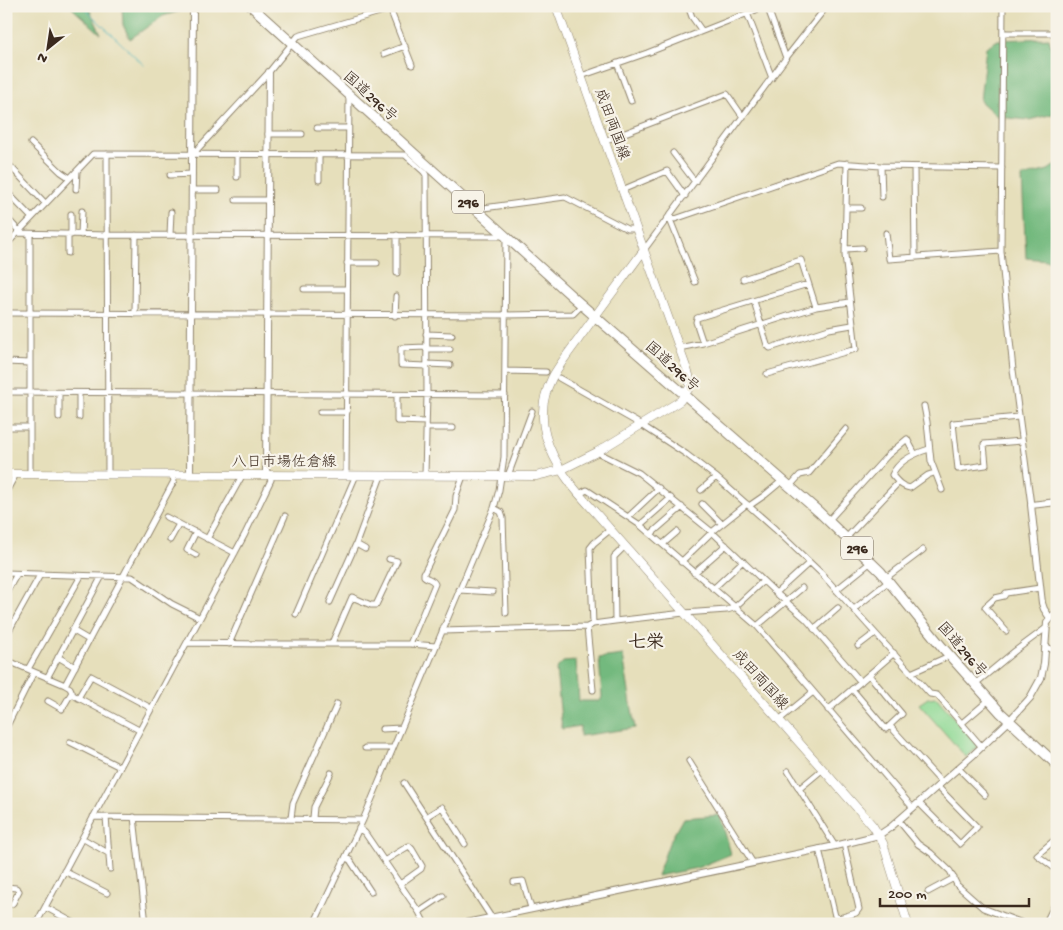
<svg xmlns="http://www.w3.org/2000/svg" width="1063" height="930" viewBox="0 0 1063 930" font-family="'Gochi Hand','Klee One',sans-serif">
<rect width="100%" height="100%" fill="#f7f3e8"/>
<filter id="ink" filterUnits="userSpaceOnUse"><feTurbulence type="fractalNoise" baseFrequency=".02" numOctaves="2"/><feDisplacementMap in="SourceGraphic" scale="10" xChannelSelector="R" yChannelSelector="G"/><feConvolveMatrix kernelMatrix="1 2 1 2 8 2 1 2 1" color-interpolation-filters="sRGB"/></filter>
<filter id="wash" filterUnits="userSpaceOnUse"><feTurbulence type="fractalNoise" baseFrequency=".0096" numOctaves="4" result="noise"/><feDisplacementMap in="SourceGraphic" scale="20" xChannelSelector="R" yChannelSelector="G"/><feGaussianBlur stdDeviation="1.12" result="paint"/><feColorMatrix in="noise" values="0 0 0 0 0 0 0 0 0 0 0 0 0 0 0 0 0 1.4 0 .05"/><feComposite in="paint" operator="in"/></filter>
<g filter="url(#wash)">
<rect width="100%" height="100%" fill="#e6dfbb"/>
<!-- green -->
<path fill="#8fd994" stroke="#658259" d="M 936,697 L 976,743 L 977,747 L 966,757 L 919,704 L 928,698 Z"/>
<!-- forest -->
<path fill="#73b97e" stroke="#57724e" d="M 71,6 L 88,6 L 101,34 L 73,9 Z
M 122,6 L 183,6 L 183,10 L 163,16 L 130,39 L 123,25 Z
M 1049,38 L 1056,69 L 1053,114 L 1029,120 L 998,117 L 980,101 L 986,47 L 998,40 Z
M 1057,164 L 1057,261 L 1026,258 L 1022,177 L 1048,170 Z
M 623,655 L 635,728 L 580,736 L 580,726 L 562,729 L 556,669 L 563,662 L 576,661 L 579,701 L 600,701 L 602,697 L 599,658 Z
M 720,815 L 731,854 L 697,868 L 657,876 L 669,843 L 683,818 Z"/>
<g fill="none" stroke-linecap="round" stroke-linejoin="round">
<!-- stream -->
<path stroke="#43b2bd" stroke-width="1" d="M 82,6 L 144,65"/>
</g>
</g>
<g filter="url(#ink)">
<g fill="none" stroke-linecap="round" stroke-linejoin="round">
<defs>
<path id="minor" d="M 688,6 L 692,17 L 702,31
M 767,6 L 786,58
M 1003,6 L 1001,251 L 1013,370 L 1031,505
M 747,13 L 772,78
M 1003,33 L 1057,33
M 384,54 L 405,46
M 617,63 L 631,101
M 581,76 L 647,53 L 766,6
M 317,128 L 348,128
M 268,134 L 302,134
M 604,141 L 727,94 L 743,117
M 31,143 L 61,172 L 70,178
M 673,153 L 695,182
M 107,154 L 108,474
M 192,155 L 269,72 L 298,36 L 390,9 L 412,65
M 319,156 L 319,180
M 881,166 L 882,197
M 914,167 L 915,257
M 6,170 L 10,166 L 45,203
M 170,175 L 192,174
M 237,177 L 237,155
M 76,189 L 77,171
M 192,190 L 218,190
M 622,190 L 667,171 L 685,196
M 6,191 L 31,217
M 236,200 L 268,200
M 846,208 L 861,208
M 476,209 L 565,197 L 627,229 L 637,229
M 71,214 L 71,235
M 6,217 L 19,231
M 669,217 L 675,219 L 838,163 L 881,166 L 1002,168
M 669,217 L 695,282
M 17,233 L 108,235 L 506,236 L 504,457 L 499,490 L 494,508 L 363,820 L 314,924
M 886,233 L 889,259 L 1001,251
M 30,234 L 30,474
M 68,235 L 68,253
M 81,235 L 82,211
M 170,235 L 171,212
M 397,235 L 397,273
M 6,245 L 93,154 L 405,155 L 424,172 L 426,175 L 427,394 L 425,475
M 845,249 L 862,248
M 644,250 L 786,58 L 827,6
M 347,263 L 377,263
M 743,279 L 801,260 L 816,307
M 304,289 L 347,289
M 754,301 L 767,345 L 770,348 L 829,329 L 852,325
M 6,313 L 505,315 L 573,314 L 582,305
M 135,314 L 136,235
M 395,316 L 396,296
M 426,334 L 452,335
M 703,343 L 696,322 L 697,318 L 808,284
M 426,347 L 401,348 L 401,365 L 427,366
M 679,348 L 703,343 L 816,307 L 850,302
M 426,349 L 450,349
M 6,362 L 30,363
M 427,364 L 450,365
M 505,371 L 546,372
M 767,374 L 856,349 L 845,255 L 847,163
M 559,378 L 640,424 L 686,454 L 716,477 L 775,529 L 821,573 L 930,694 L 937,695 L 982,747
M 6,392 L 505,395
M 59,393 L 59,417
M 397,395 L 397,421 L 426,422
M 924,406 L 927,422 L 931,461 L 942,490
M 320,412 L 347,412
M 79,417 L 79,393
M 1019,417 L 953,423 L 958,469 L 986,465 L 984,444 L 1022,441
M 6,427 L 30,427
M 426,428 L 453,428
M 929,449 C 916,453 898,461 892,475 C 897,481 902,487 910,488 L 928,475 L 934,473
M 597,452 L 639,473 L 712,532 L 776,593 L 806,619 L 861,682
M 509,473 L 532,411
M 346,475 L 349,94
M 790,486 L 800,475 L 809,473 L 846,429
M 701,490 L 716,477
M 6,492 L 16,474
M 579,494 L 587,490 L 640,525 L 757,626 L 913,808
M 702,504 L 722,524
M 749,506 L 765,495 L 783,480
M 494,508 L 501,512 L 503,518 L 506,613
M 166,517 L 235,553
M 628,517 L 659,488
M 828,521 L 888,455 L 907,439 L 915,454
M 640,525 L 671,498
M 651,534 L 682,507
M 846,538 L 898,483
M 207,539 L 243,474
M 170,540 L 179,524
M 356,544 L 365,549
M 663,544 L 677,532
M 196,555 L 187,550 L 196,532
M 681,562 L 712,532 L 747,504
M 6,573 L 132,577 L 172,604 L 200,618
M 694,573 L 726,545
M 886,578 L 923,550
M 713,589 L 743,561
M 459,590 L 493,592
M 836,590 L 871,562
M 6,593 L 17,574
M 776,593 L 809,563
M 330,602 L 356,544 L 381,476
M 854,609 L 889,581
M 296,614 L 356,475
M 615,621 L 614,557 L 625,546
M 593,624 L 590,548 L 594,543 L 611,529
M 757,626 L 802,588
M 587,627 L 593,690
M 814,629 L 838,608
M 72,630 L 89,640
M 442,631 L 587,627 L 593,624 L 615,621 L 684,613 L 727,610 L 734,608 L 763,581
M 1006,631 L 985,607 L 995,598 L 1004,596 L 1006,593 L 1040,588
M 6,636 L 40,575
M 187,643 L 269,644 L 410,644 L 436,646
M 332,643 L 352,597 L 371,605 L 376,605 L 397,561 L 389,559
M 229,644 L 285,516
M 410,644 L 435,584 C 433,579 427,579 424,576 L 424,573 L 455,510 L 456,496 L 463,476
M 858,646 L 875,633
M 1045,646 L 1057,652
M 58,657 L 75,667
M 6,660 L 65,685 L 70,688 L 73,695 L 139,730
M 28,669 L 81,576
M 911,673 L 949,656
M 47,678 L 102,576
M 975,684 L 1015,651 L 1046,628
M 65,685 L 174,481 L 172,474
M 852,689 L 886,729 L 902,714 L 869,675
M 78,698 L 91,676 L 151,708
M 48,701 L 62,709 L 72,692
M 828,710 L 894,653
M 779,720 L 813,692
M 962,723 L 989,700
M 890,726 L 942,783
M 6,728 L 34,672
M 382,729 L 401,728
M 70,742 L 120,767
M 365,748 L 393,748
M 689,761 L 753,863
M 958,768 L 985,795
M 788,771 L 835,846
M 404,783 L 491,917
M 799,789 L 823,769
M 919,803 L 960,844 L 977,827 L 938,787
M 93,817 L 363,820
M 106,817 L 110,869
M 134,817 L 146,924
M 426,817 L 442,807 L 465,844
M 291,818 L 293,803 L 337,704
M 313,818 L 314,807 L 331,773
M 899,821 L 918,844 L 931,853 L 950,871 L 957,885 L 983,908 L 1025,924
M 359,828 L 365,833 L 419,912 L 425,924
M 82,838 L 108,853
M 1057,838 L 1037,855 L 1057,870
M 819,849 L 835,916 L 839,918 L 856,913 L 859,909 L 844,844
M 346,858 L 350,860 L 371,892
M 384,861 L 407,847 L 409,846 L 412,849 L 422,866 L 421,869 L 400,884
M 64,871 L 107,893
M 514,882 L 523,881 L 531,908
M 6,887 L 16,888 L 19,891 L 13,903 L 6,907
M 928,892 L 954,878
M 45,907 L 76,924
M 419,912 L 443,896
M 36,924 L 245,534 L 270,482 L 271,480 L 269,475
M 1045,924 L 1057,900"/>
<path id="tertiary" d="M 269,72 L 266,471 L 269,475
M 190,474 L 193,6
M 1050,618 L 1044,609 L 1042,603 L 1031,505 L 1057,502
M 330,924 L 331,924
M 461,924 L 835,846 L 879,835 L 891,827 L 972,756 L 1009,721 L 1030,698 L 1041,678 L 1044,664 L 1047,623 L 1057,611"/>
<path id="secondary" d="M 644,250 C 622,280 599,310 578,340 C 569,352 559,365 552,378 C 547,388 543,401 543,412 C 541,441 561,473 579,494 L 873,826 L 883,843 L 908,924
M 6,474 L 536,476 L 561,470 L 597,452 L 680,401 L 690,387 L 689,375 L 556,6"/>
<path id="trunk" d="M 251,6 L 575,299 L 819,512 L 881,572 L 942,647 L 1001,713 L 1057,765"/>
</defs>
<!-- minor casing -->
<use href="#minor" stroke="#90846c" stroke-width="7"/>
<!-- tertiary casing -->
<use href="#tertiary" stroke="#90846c" stroke-width="8"/>
<!-- secondary casing -->
<use href="#secondary" stroke="#90846c" stroke-width="9"/>
<!-- trunk casing -->
<use href="#trunk" stroke="#90846c" stroke-width="11"/>
<!-- minor -->
<use href="#minor" stroke="#fff" stroke-width="5"/>
<!-- tertiary -->
<use href="#tertiary" stroke="#fff" stroke-width="6"/>
<!-- secondary -->
<use href="#secondary" stroke="#fff" stroke-width="8"/>
<!-- trunk -->
<use href="#trunk" stroke="#fff" stroke-width="9"/>
</g>
</g>
<g text-anchor="middle" stroke-width="4.5" stroke-linejoin="round" paint-order="stroke">
<!-- shield labels -->
<g fill="#f7f3e8" stroke="#73665b" stroke-width="1">
<rect x="452" y="190.5" width="32" height="23" rx="4"/>
<rect x="841" y="536.5" width="32" height="23" rx="4"/>
</g>
<g font-size="14" font-weight="bold" fill="#3b2a1e">
<text x="468" y="207">296</text>
<text x="857" y="553">296</text>
</g>
<!-- street labels -->
<g font-size="15" fill="#3b2a1e" stroke="#f7f3e8">
<text transform="translate(371 96) rotate(42)" y="5">国道296号</text>
<text transform="translate(613 124) rotate(70)" y="5">成田両国線</text>
<text transform="translate(673 366) rotate(42)" y="5">国道296号</text>
<text x="284" y="466">八日市場佐倉線</text>
<text transform="translate(963 649) rotate(49)" y="5">国道296号</text>
<text transform="translate(761 679) rotate(48)" y="5">成田両国線</text>
</g>
<!-- quarter labels -->
<g font-size="18" font-weight="bold" fill="#3b2a1e" stroke="#f7f3e8">
<text x="646" y="647">七栄</text>
</g>
</g>
<!-- margin -->
<rect width="1063" height="930" fill="none" stroke="#f7f3e8" stroke-width="25"/>
<!-- north arrow -->
<g transform="translate(48 48) rotate(210)" stroke="#f7f3e8" stroke-width="4" paint-order="stroke">
<path d="M0-4L9 19L0 12L-9 19Z" fill="#3b2a1e"/>
<text y="-8" font-size="14" font-weight="bold" text-anchor="middle" fill="#3b2a1e">N</text>
</g>
<!-- scale -->
<path d="M880 898v8h149v-8" fill="none" stroke="#3b2a1e" stroke-width="2.5"/>
<text x="888" y="898" font-size="15" fill="#3b2a1e" stroke="#f7f3e8" stroke-width="4" paint-order="stroke">200 m</text>
</svg>
